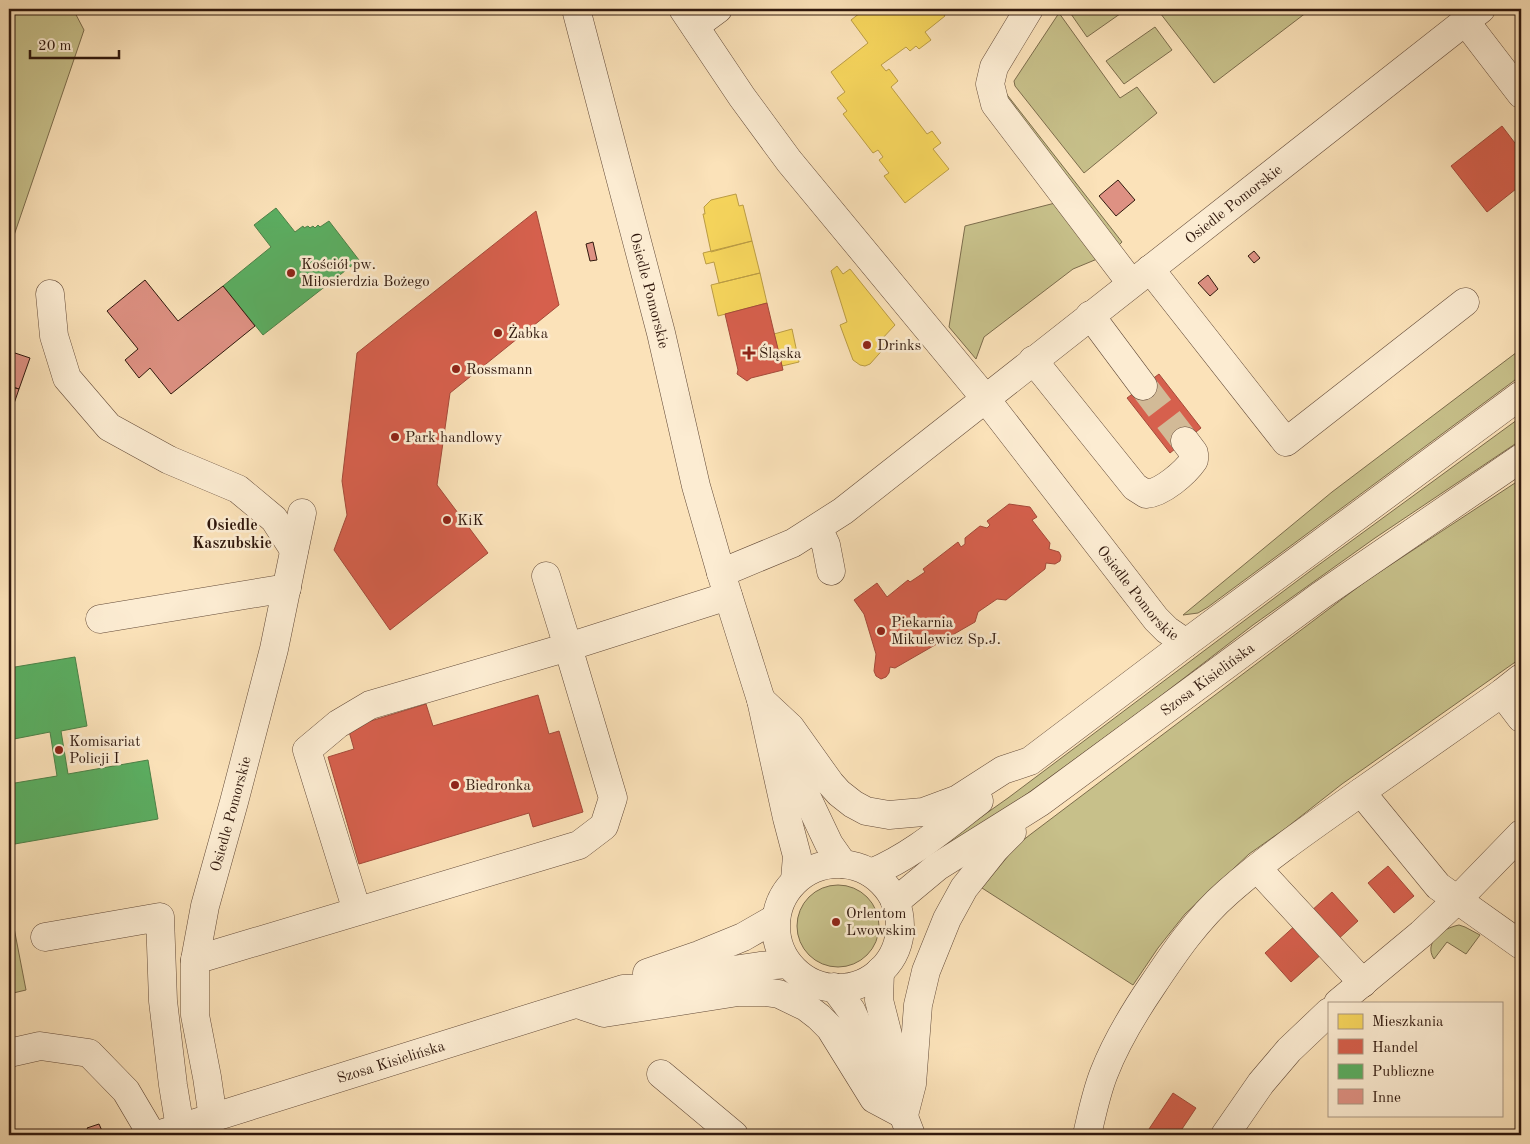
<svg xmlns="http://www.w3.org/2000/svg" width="1530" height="1144" viewBox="0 0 1530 1144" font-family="'Old Standard TT',serif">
<rect width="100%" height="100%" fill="#fbe2b9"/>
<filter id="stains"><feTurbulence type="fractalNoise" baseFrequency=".004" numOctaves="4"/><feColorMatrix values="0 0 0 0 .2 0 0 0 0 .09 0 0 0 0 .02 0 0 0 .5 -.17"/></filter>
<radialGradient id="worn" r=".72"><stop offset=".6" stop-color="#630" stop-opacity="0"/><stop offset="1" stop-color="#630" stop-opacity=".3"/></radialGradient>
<!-- green -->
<path fill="#c7c08a" stroke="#7c6c4c" d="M 9,9 L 73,9 L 84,30 L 9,250 Z
M 1077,9 L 1127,9 L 1087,37 L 1071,14 Z
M 1157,9 L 1311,9 L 1214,83 Z
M 1059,13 L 1120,98 L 1137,87 L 1157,113 L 1084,173 L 1015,86 L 1014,81 Z
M 1155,27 L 1172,50 L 1124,84 L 1106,61 Z
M 1001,87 L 1122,242 L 1117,247 L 1007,104 Z
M 1059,202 L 1102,257 L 1073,269 L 984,337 L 976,359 L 949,327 L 965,226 Z
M 1521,349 L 1521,372 L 1515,380 L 1208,607 L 1198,613 L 1183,615 L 1332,492 Z
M 1521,417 L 1521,440 L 1375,538 L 1253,625 L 1149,705 L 939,858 L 933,851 L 1008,798 L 1313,569 Z
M 1521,479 L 1521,658 L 1342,784 L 1286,828 L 1249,854 L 1185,914 L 1158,948 L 1133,985 L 982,888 L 1017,845 L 1031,834 L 1366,581 Z
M797 926a41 41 0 1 1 82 0a41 41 0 1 1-82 0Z
M 9,902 L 26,990 L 9,994 Z
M 1459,925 L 1465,927 L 1480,935 L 1466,954 L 1447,942 L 1434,959 C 1423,942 1443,928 1459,925 Z"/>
<!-- homes -->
<path fill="#f6d55c" stroke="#bb9c44" d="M 865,9 L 869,13 L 874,9 L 940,9 L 945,16 L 925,32 L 931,40 L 919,49 L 916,46 L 910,51 L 906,47 L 881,65 L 886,71 L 889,69 L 898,81 L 891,87 L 924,130 L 927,134 L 932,131 L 941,143 L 933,149 L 949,169 L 905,203 L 884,176 L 889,173 L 879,160 L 883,157 L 878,150 L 873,153 L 843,114 L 847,111 L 837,98 L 845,92 L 831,72 L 868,43 L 851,20 Z
M 736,194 L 739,206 L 743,205 L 752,241 L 711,252 L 703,214 L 705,214 L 704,207 L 711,200 Z
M 752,241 L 760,273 L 719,283 L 714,262 L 706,264 L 703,253 Z
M 837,266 L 843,274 L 850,269 L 895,325 L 880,341 L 886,346 L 870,364 L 865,366 L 860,365 L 853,360 L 840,325 L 847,322 L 831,271 Z
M 760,273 L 767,303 L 718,316 L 711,285 Z
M 792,329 L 799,362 L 782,366 L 774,334 Z"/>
<!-- shops -->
<path fill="#d6604d" stroke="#a44a3a" d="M 1502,126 L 1521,151 L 1521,185 L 1487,212 L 1451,166 Z
M 536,211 L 559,305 L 450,393 L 437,485 L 488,553 L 390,630 L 334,550 L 347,515 L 342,481 L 357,353 Z
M 767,303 L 783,370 L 751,378 L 747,381 L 737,374 L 738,370 L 725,314 Z
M 1159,374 L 1201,428 L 1170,453 L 1127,398 Z
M 1009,504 L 1030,507 L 1037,517 L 1032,520 L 1050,543 L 1049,549 L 1059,552 L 1061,556 L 1060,561 L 1055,564 L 1046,563 L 1045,569 L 1006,600 L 997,599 L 978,612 L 975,622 L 895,668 L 890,667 L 889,673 L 886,677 L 881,679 L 876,676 L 874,671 L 876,654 L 864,614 L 854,600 L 877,583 L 887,597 L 908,580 L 910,582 L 925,572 L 923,569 L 958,542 L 961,547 L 965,544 L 965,538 L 980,526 L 987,528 L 990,525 L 987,521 Z
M 538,695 L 549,734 L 559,731 L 583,812 L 533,827 L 529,813 L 359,864 L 328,757 L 354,749 L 348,728 L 426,704 L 433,726 Z
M 1388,866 L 1414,896 L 1394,913 L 1368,883 Z
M 1332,892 L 1358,921 L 1291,982 L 1265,953 Z
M 1173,1093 L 1196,1108 L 1178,1135 L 1145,1135 Z"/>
<!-- public -->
<path fill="#5aae61" stroke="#4d8148" d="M 276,208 L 295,232 L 303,226 L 304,228 L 308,226 L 310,228 L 313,226 L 315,228 L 318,225 L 320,227 L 329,221 L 359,260 L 263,335 L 223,286 L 271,247 L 254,225 Z
M 75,657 L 87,726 L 61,731 L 68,774 L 148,760 L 158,819 L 9,845 L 9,784 L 57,776 L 50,732 L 9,740 L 9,668 Z"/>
<!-- building -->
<path fill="#de9183" stroke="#30180d" d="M 1118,180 L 1135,200 L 1116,216 L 1099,196 Z
M 593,242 L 597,260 L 590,261 L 586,244 Z
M 1254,251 L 1260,258 L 1254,263 L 1248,256 Z
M 1208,275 L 1218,289 L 1210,296 L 1198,283 Z
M 145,280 L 178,321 L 223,286 L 255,326 L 171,394 L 150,368 L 139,378 L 125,360 L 138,349 L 107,311 Z
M 9,351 L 30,358 L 19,389 L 9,386 Z
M 9,386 L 19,389 L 9,418 Z
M 99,1124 L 103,1133 L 97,1135 L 91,1135 L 87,1128 Z"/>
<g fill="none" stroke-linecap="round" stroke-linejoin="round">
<!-- minor-tunnel -->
<path stroke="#d2ba97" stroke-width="28" stroke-dasharray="28 14" stroke-linecap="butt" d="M 1143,386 L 1185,441"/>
<defs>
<g id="minor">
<path id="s1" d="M 576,9 L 661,333 L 696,486 L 721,573 L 761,700 L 787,818 L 797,856 L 795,880"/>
<path id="s2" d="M 683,9 L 742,97 L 789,161 L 985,398 L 1156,619 L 1167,630 L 1186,643"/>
<path d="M 1029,9 L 994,67 L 990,84 L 995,104 L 1131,283"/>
<path d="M 1465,21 L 1521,94"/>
<path d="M 695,26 L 718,9"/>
<path d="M 1150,269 L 1286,442 L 1465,302"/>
<path d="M 50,294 L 54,336 L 67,378 L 109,427 L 169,460 L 238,489 L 274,519 L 294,550"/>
<path d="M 1090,315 L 1143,386"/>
<path d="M 1033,360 L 1135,487 L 1146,494 C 1162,493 1185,473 1194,460 L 1194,453 L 1185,441"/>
<path d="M 818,528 L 826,545 L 831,571"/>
<path id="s3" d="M 721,573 L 793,543 L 843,511 L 1481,9"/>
<path d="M 100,619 L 287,588"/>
<path d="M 1521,678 L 1502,693 L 1361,792 L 1438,886 L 1521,945"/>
<path d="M 1502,693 L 1521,718"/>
<path d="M 761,700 L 790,727 L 830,783 L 839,793 L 853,804 L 866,811 L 889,815 L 923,812 L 958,799 L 1003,770 L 1030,761 L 1186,643 L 1521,395"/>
<path d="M 781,743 L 829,844 L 843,864"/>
<circle cx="838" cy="926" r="62"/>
<path d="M 1257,868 L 1363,983"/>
<path d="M 871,873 C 912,856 945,827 979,801"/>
<path id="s4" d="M 895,902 L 937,867 L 1039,803 L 1320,596 L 1521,458"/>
<path d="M 357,911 L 307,750 L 338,724 L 370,705 L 568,647 L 546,576"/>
<path d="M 45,937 L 160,917 L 163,1001 L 173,1085 L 180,1128"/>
<path d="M 195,960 L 579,845 L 604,826 L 613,798 L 568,647 L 728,596"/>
<path d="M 880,971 L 879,1000 L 893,1055 L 891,1083"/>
<path d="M 647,973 L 699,955 L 743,937 L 776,918"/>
<path d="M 834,987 L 851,1010 L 876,1064 L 891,1083 L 911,1135"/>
<path d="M 1338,1003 L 1421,934 L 1457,900 L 1521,834"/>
<path d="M 583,1006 L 604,1013 L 738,992 L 765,992 L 779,994 L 806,1007 L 819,1017 L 830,1028 L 874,1099 L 904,1115"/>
<path d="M 9,1053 L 40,1046 L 89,1053 L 126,1091 L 152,1135"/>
<path d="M 661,1074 L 734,1135"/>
<path d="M 904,1115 L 912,1084 L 918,1005 L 926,971 L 947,919 L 964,888 L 995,849 L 1012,832"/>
<path id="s5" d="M 213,1118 L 207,1077 L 195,1015 L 195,960 L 205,906 L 234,802 L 274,649 L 302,513"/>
<path id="s6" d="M 157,1135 L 623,989 L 649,988 L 726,971 L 760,966 L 788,964"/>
<path d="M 1087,1135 C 1092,1114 1096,1093 1104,1073 C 1116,1042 1133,1014 1152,986 C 1174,953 1197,919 1228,892 C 1270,855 1316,824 1361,792"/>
<path d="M 1225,1135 L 1261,1083 L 1289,1050 L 1329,1012"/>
</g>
</defs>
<!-- minor casing -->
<use href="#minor" stroke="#634a38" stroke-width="29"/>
<!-- minor -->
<use href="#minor" stroke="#fcecd2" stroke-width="28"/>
</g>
<!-- markers -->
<g fill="#8f2418" stroke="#fcecd2" stroke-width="2">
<circle cx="291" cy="273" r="5"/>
<circle cx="498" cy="333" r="5"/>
<circle cx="867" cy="345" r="5"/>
<path d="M746.5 345.5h5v5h5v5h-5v5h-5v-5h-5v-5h5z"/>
<circle cx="456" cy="369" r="5"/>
<circle cx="395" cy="437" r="5"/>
<circle cx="447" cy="520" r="5"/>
<circle cx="881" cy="631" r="5"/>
<circle cx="59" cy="750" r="5"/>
<circle cx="455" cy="785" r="5"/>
<circle cx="836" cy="922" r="5"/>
</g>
<g text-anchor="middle" stroke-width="5" stroke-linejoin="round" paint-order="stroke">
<!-- street labels -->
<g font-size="15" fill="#30180d" stroke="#fcecd2">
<text dy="5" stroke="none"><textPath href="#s3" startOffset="634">Osiedle Pomorskie</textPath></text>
<text dy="5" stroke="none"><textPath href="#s1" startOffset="291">Osiedle Pomorskie</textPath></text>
<text dy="5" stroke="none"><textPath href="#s2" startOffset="741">Osiedle Pomorskie</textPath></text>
<text dy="5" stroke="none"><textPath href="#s4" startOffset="384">Szosa Kisielińska</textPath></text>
<text dy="5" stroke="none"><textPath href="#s5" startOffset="310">Osiedle Pomorskie</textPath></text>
<text dy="5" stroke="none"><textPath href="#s6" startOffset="245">Szosa Kisielińska</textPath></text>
</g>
<!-- poi labels -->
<g font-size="15" fill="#30180d" stroke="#fcecd2" text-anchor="start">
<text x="301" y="269">Kościół pw.<tspan x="301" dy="17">Miłosierdzia Bożego</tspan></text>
<text x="508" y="338">Żabka</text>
<text x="877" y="350">Drinks</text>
<text x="759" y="358">Śląska</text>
<text x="466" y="374">Rossmann</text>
<text x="405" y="442">Park handlowy</text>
<text x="457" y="525">KiK</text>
<text x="891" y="627">Piekarnia<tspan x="891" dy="17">Mikulewicz Sp.J.</tspan></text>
<text x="69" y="746">Komisariat<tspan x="69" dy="17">Policji I</tspan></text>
<text x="465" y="790">Biedronka</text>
<text x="846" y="918">Orlentom<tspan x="846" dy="17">Lwowskim</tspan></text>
</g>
<!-- neighbourhood labels -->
<g font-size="16" font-weight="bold" fill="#30180d" stroke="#fcecd2">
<text x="232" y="530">Osiedle<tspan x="232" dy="18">Kaszubskie</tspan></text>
</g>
</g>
<!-- margin -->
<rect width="1530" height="1144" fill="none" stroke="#fbe2b9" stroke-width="30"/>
<rect x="10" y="10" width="1510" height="1124" fill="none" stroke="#30180d" stroke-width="2.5"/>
<rect x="15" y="15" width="1500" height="1114" fill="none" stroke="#30180d"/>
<!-- legend -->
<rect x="1328" y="1002" width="175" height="115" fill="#fcecd2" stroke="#aa9783"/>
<rect x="1338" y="1014" width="25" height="15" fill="#f6d55c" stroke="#aa9783"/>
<text x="1372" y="1026" font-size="15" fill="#30180d">Mieszkania</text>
<rect x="1338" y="1039" width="25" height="15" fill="#d6604d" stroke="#aa9783"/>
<text x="1372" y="1052" font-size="15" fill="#30180d">Handel</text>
<rect x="1338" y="1064" width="25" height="15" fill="#5aae61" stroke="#aa9783"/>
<text x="1372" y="1076" font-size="15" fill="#30180d">Publiczne</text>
<rect x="1338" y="1089" width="25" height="15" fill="#de9183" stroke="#aa9783"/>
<text x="1372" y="1102" font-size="15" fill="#30180d">Inne</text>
<!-- scale -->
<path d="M30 50v8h89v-8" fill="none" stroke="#30180d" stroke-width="2.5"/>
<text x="38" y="50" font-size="15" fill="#30180d" stroke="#fcecd2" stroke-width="4" paint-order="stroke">20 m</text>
<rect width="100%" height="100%" filter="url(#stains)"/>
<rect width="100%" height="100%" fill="url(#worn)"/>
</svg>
